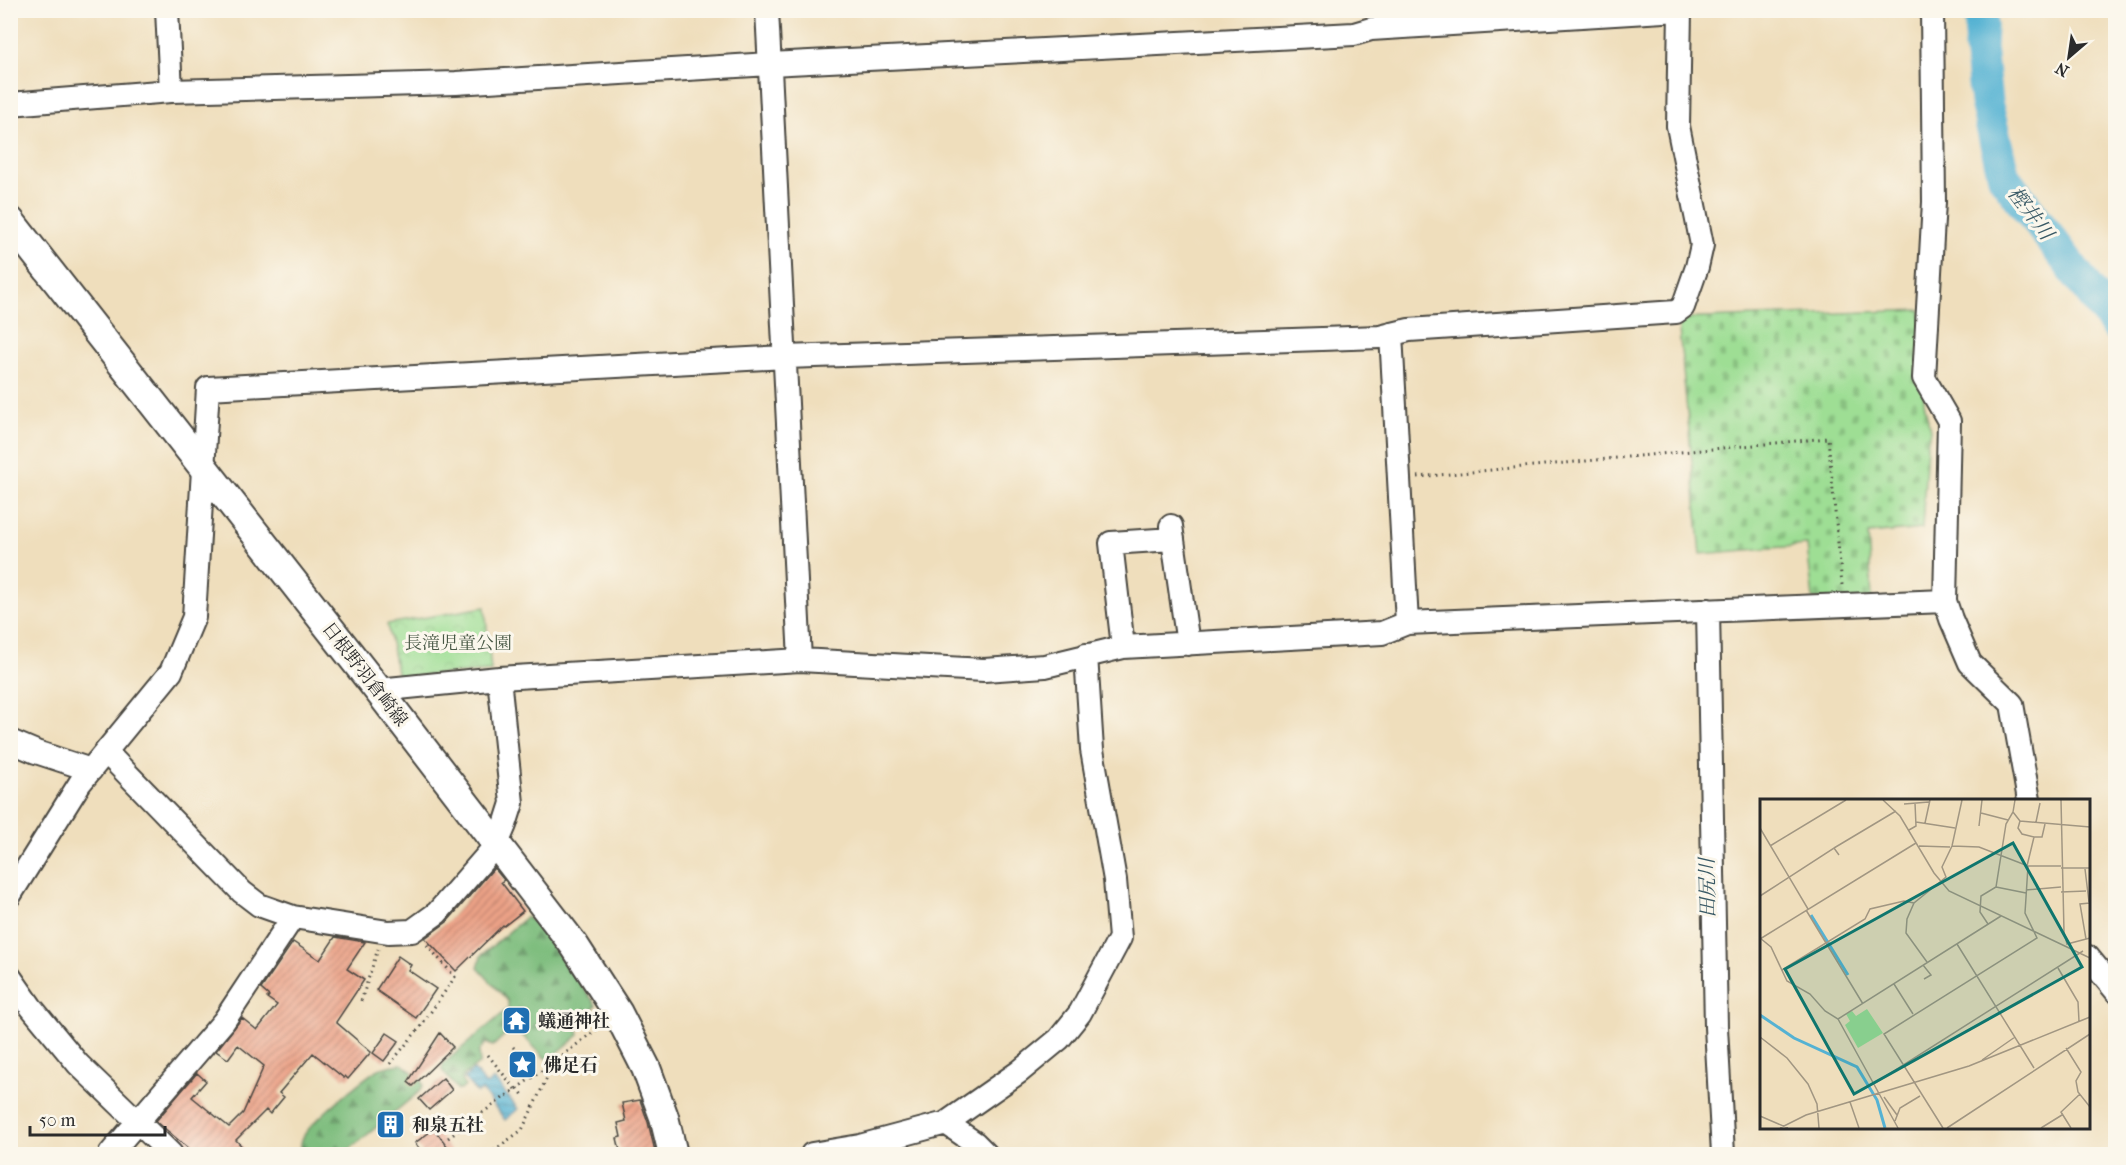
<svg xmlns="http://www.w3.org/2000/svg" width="2126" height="1165" viewBox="0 0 2126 1165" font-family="'IM FELL French Canon','Noto Serif JP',serif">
<defs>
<pattern id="forest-firs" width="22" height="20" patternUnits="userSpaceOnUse" patternTransform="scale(1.5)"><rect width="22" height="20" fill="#7ebd7e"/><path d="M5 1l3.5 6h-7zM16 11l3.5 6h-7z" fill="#679a67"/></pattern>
<pattern id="cemetery-stones" width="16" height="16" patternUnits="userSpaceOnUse" patternTransform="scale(1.5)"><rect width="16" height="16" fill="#9ede94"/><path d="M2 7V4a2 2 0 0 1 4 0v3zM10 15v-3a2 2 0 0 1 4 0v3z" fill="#88bf80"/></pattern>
<pattern id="park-crowns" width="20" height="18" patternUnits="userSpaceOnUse" patternTransform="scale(1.5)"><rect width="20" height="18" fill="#9ede94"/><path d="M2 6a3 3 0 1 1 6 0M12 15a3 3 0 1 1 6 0" fill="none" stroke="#88bf80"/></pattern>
<pattern id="water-rules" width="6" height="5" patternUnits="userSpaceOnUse" patternTransform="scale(1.5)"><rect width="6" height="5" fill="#55b2d3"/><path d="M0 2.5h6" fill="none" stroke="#4791ab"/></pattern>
<pattern id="building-hatch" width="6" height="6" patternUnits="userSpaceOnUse" patternTransform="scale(1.5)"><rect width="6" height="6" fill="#eba186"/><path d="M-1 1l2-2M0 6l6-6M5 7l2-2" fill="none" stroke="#bf836e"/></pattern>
</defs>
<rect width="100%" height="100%" fill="#fbf7ec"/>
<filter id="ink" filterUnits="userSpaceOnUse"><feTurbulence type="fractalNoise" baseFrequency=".0167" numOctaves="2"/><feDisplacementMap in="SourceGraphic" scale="12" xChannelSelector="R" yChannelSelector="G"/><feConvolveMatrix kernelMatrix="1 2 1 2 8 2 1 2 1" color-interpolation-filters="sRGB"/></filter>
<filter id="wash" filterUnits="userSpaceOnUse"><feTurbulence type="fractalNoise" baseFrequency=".008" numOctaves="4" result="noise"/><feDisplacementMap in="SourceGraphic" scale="24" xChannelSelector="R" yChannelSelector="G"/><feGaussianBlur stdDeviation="1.35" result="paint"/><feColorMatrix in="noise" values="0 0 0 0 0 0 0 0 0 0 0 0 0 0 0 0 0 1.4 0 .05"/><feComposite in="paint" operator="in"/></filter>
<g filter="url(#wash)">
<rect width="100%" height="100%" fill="#efdebc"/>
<!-- forest -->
<path fill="url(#forest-firs)" stroke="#547454" stroke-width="1.5" d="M 526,917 L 536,923 L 596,1005 C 589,1015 575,1020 579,1035 L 551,1058 L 545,1058 L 516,1029 L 512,1028 L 493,1046 L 486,1043 L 479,1051 L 480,1063 L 463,1076 L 462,1079 L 465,1086 L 461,1090 L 458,1090 L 442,1070 L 443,1064 L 508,1009 L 508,1001 L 478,968 L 481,956 Z
M 402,1064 L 420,1078 L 423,1085 L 420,1091 L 344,1154 L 304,1154 C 300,1148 300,1144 303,1137 C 310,1123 364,1077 379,1069 C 386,1066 395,1065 402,1064 Z"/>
<!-- cemetery -->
<path fill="url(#cemetery-stones)" stroke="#648460" stroke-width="1.5" d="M 1921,310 L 1924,402 L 1930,430 L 1927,445 L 1922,529 L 1868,534 L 1872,599 L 1813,599 L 1807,545 L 1701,554 L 1678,319 Z"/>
<!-- park -->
<path fill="url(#park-crowns)" stroke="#648460" stroke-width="1.5" d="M 485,607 L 491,671 L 398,677 L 387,624 Z"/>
<!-- water -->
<path fill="url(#water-rules)" stroke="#406e7f" stroke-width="1.5" d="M 474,1070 L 486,1085 L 494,1079 L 518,1109 L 505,1120 L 482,1090 L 477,1093 L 464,1078 Z"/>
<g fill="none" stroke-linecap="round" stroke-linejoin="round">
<!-- river -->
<path stroke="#55b2d3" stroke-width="33" d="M 1982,10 L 1980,47 L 1986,102 L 2004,177 L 2116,326"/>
</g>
<g id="blocks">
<!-- building -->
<path fill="url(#building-hatch)" d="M 494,868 L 504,880 L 501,882 L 523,911 L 504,926 L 503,925 L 456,971 L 425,938 L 447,922 Z
M 335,937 L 365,942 L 347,969 L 364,980 L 336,1022 L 371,1052 L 348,1079 L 345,1076 L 344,1078 L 313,1053 L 279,1093 L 284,1097 L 270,1114 L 266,1110 L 236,1140 L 250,1155 L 196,1155 L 156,1121 L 197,1073 L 206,1081 L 192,1097 L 229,1127 L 243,1113 L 264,1066 L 238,1045 L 228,1059 L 216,1051 L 242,1018 L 257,1030 L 277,1005 L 267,998 L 269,996 L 261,989 L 293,942 L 320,960 Z
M 398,956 L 411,965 L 408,970 L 436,989 L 416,1018 L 376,990 Z
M 387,1033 L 399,1041 L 384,1061 L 373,1053 Z
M 440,1033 L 453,1047 L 413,1086 L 408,1082 Z
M 443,1078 L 452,1090 L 429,1110 L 419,1099 Z
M 640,1100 L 648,1122 L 656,1155 L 621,1155 L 617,1138 L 621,1137 L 618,1123 L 626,1121 L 622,1103 Z
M 434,1129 L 454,1155 L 424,1155 L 415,1143 Z"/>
</g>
</g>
<g filter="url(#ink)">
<use href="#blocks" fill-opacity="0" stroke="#484641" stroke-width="1.5"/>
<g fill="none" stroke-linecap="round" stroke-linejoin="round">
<defs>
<path id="minor" d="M 167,10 L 171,91
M 767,10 L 800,660
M 1932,10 L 1934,202 L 1924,378 L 1949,421 L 1945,601 L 1951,619 L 1970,663 L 2012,704 L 2029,800
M 10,104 L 171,91 L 456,83 L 770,64 L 1354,34 L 1371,29 L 1680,10
M 1391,334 L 1407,623
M 1171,526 L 1188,644
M 1708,610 L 1716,1027 L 1723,1154
M 1123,647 L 1111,543 L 1173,539
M 378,690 L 499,678 L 800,660 L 984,670 L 1045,666 L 1123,647 L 1382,633 L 1407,623 L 1945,601
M 10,741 L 36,752 L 91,770
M 106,752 L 242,892 L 259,905 L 293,917
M 10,895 L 80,783 L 171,672 L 194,617 L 208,388 L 785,357 L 1380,337 L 1409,330 L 1676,312 L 1683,307 L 1697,267 L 1702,245 L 1678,126 L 1680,10
M 2088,957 L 2116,991
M 10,977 L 31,1007 L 78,1064 L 171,1154
M 946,1123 L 975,1143 L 986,1154
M 110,1154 L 224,1021 L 293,917 L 388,932 L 412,931 L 437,913 L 497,844 L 505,825 L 512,803 L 499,678
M 812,1154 L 860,1146 L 946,1123 L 1019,1072 L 1059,1039 L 1080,1013 L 1120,938 L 1115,880 L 1092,750 L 1086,655"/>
<path id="major" d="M 10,221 L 378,690 L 574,945 L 618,1013 L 646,1068 L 664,1117 L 673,1154"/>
</defs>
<!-- minor casing -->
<use href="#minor" stroke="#484641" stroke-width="26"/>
<!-- major casing -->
<use href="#major" stroke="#484641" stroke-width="32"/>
<!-- path -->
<path stroke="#484641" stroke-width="3" stroke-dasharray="1.5 4.5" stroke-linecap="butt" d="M 1418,477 L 1828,438 L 1842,585
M 361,1001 L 378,949
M 513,1047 L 538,1073
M 488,1055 L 515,1089
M 390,1064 L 421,1026 L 455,977 L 427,945
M 518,1088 L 523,1095
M 482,1113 L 554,1062
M 448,1138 L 472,1121
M 489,1154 L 522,1130 L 555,1061 L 600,1027"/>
<!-- minor -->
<use href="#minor" stroke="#fff" stroke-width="22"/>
<!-- major -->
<use href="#major" stroke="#fff" stroke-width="28"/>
</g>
</g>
<!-- icons -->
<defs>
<symbol id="temple-square" viewBox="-11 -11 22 22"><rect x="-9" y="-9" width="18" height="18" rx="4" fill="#1f6fb2" stroke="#fbf7ec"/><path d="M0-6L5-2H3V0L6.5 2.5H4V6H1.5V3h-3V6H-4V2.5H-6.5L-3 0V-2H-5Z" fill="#fff"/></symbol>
<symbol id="sight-square" viewBox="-11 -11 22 22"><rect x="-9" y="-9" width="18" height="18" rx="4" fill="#1f6fb2" stroke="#fbf7ec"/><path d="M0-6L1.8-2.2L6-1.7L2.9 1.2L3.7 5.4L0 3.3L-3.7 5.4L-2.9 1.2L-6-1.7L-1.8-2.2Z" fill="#fff"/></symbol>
<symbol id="building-square" viewBox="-11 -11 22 22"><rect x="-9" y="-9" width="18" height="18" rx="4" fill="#1f6fb2" stroke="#fbf7ec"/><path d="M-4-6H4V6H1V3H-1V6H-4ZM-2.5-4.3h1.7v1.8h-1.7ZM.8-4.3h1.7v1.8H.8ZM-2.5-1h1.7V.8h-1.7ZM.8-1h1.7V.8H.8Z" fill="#fff"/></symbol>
</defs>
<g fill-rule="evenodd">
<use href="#temple-square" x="500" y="1004" width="33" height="33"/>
<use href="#sight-square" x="506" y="1048" width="33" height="33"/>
<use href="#building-square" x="374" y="1108" width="33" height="33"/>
</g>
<g text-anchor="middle" stroke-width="6" stroke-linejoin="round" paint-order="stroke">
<!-- park labels -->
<g font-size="18" fill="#485845" stroke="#fbf7ec">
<text x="458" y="649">長滝児童公園</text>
</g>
<!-- street labels -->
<g font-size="18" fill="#2b2b2b" stroke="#fbf7ec">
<text transform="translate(365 674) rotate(52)" y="6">日根野羽倉崎線</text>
</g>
<!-- poi labels -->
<g font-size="18" font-weight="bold" fill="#2b2b2b" stroke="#fbf7ec" text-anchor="start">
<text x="538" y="1027">蟻通神社</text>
<text x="544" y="1071">佛足石</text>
<text x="412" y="1131">和泉五社</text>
</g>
<!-- water labels -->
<g font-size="20" font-style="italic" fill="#3a5a66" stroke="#fbf7ec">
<text transform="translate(2031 213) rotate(53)" y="7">樫井川</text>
<text transform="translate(1707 888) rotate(-91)" y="7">田尻川</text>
</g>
</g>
<!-- overview -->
<g transform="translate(1760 799)">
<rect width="330" height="330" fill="#efdebc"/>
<path d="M 107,210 L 123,234 L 98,249 L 85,226 L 90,222 L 86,215 L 92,212 L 96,217 Z" fill="#9ede94"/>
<path fill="none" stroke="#55b2d3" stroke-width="3" d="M 51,116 L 88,176M 0,216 L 34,239 L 97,268 L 117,301 L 125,329"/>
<path fill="none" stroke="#a19682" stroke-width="1.5" d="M 123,1 L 140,17 L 174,74 L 189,92 L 330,159M 301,1 L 304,133 L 307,145 L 330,139M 144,5 L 169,3M 253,13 L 260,22 L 330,28M 221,14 L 248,21M 260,22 L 258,29 L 262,35 L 274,38 L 282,38 L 285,25M 156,23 L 195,29M 276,23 L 280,4M 165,24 L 170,1M 219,27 L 222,1M 0,29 L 48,110M 149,31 L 156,27 L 155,4M 10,47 L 86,1M 159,47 L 190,48M 192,47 L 219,48 L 268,67 L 301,67M 74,49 L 136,12M 267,67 L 274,38M 301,69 L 330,69M 325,70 L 329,103M 236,88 L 266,94M 266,91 L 301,88M 301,93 L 326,92M 0,97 L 74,49 L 79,56M 46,111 L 103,205M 228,125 L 220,113 L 221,97 L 236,88 L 246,25 L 253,13 L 255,1M 0,139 L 11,148 L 27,182 L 50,195 L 65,212 L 78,220 L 138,329M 0,140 L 156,44M 326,140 L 320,105 L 330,104M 197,145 L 274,269M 167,163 L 146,134 L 147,120 L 154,104 L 186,78 L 182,68 L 192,47 L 202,1M 163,166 L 171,176 L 164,180M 298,169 L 318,203 L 319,222M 22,171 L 105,120 L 110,110 L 144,102 L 154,104M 134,185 L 153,215M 78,220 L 241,117M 0,238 L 27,259 L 48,285 L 57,305 L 59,329M 306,249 L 321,273 L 316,282 L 318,293 L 330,308M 222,261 L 255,238M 115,284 L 323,152M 124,298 L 137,316M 90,303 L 99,329M 0,317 L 28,329M 135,322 L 140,309 L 160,297M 20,329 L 46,316 L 209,267 L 330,218M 183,329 L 124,235 L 277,139 L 265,114 L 268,67M 187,329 L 330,235M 281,329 L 302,316M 311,329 L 301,313 L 320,295"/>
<path fill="#0f766e" fill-opacity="0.15" stroke="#0f766e" stroke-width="3" d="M 253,44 L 322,168 L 94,295 L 25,170 Z"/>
<rect width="330" height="330" fill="none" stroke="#2b2b2b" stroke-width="3"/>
</g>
<!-- margin -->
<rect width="2126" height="1165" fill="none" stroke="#fbf7ec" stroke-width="36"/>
<!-- north arrow -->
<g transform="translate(2069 57) rotate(209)" stroke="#fbf7ec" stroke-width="4.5" paint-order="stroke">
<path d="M0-4.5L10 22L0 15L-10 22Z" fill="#2b2b2b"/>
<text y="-9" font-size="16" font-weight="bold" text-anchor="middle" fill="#2b2b2b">N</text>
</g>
<!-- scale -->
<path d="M30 1126v9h135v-9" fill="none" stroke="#2b2b2b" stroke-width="3"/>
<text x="39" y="1126" font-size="18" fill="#2b2b2b" stroke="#fbf7ec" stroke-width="4.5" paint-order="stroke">50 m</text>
</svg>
